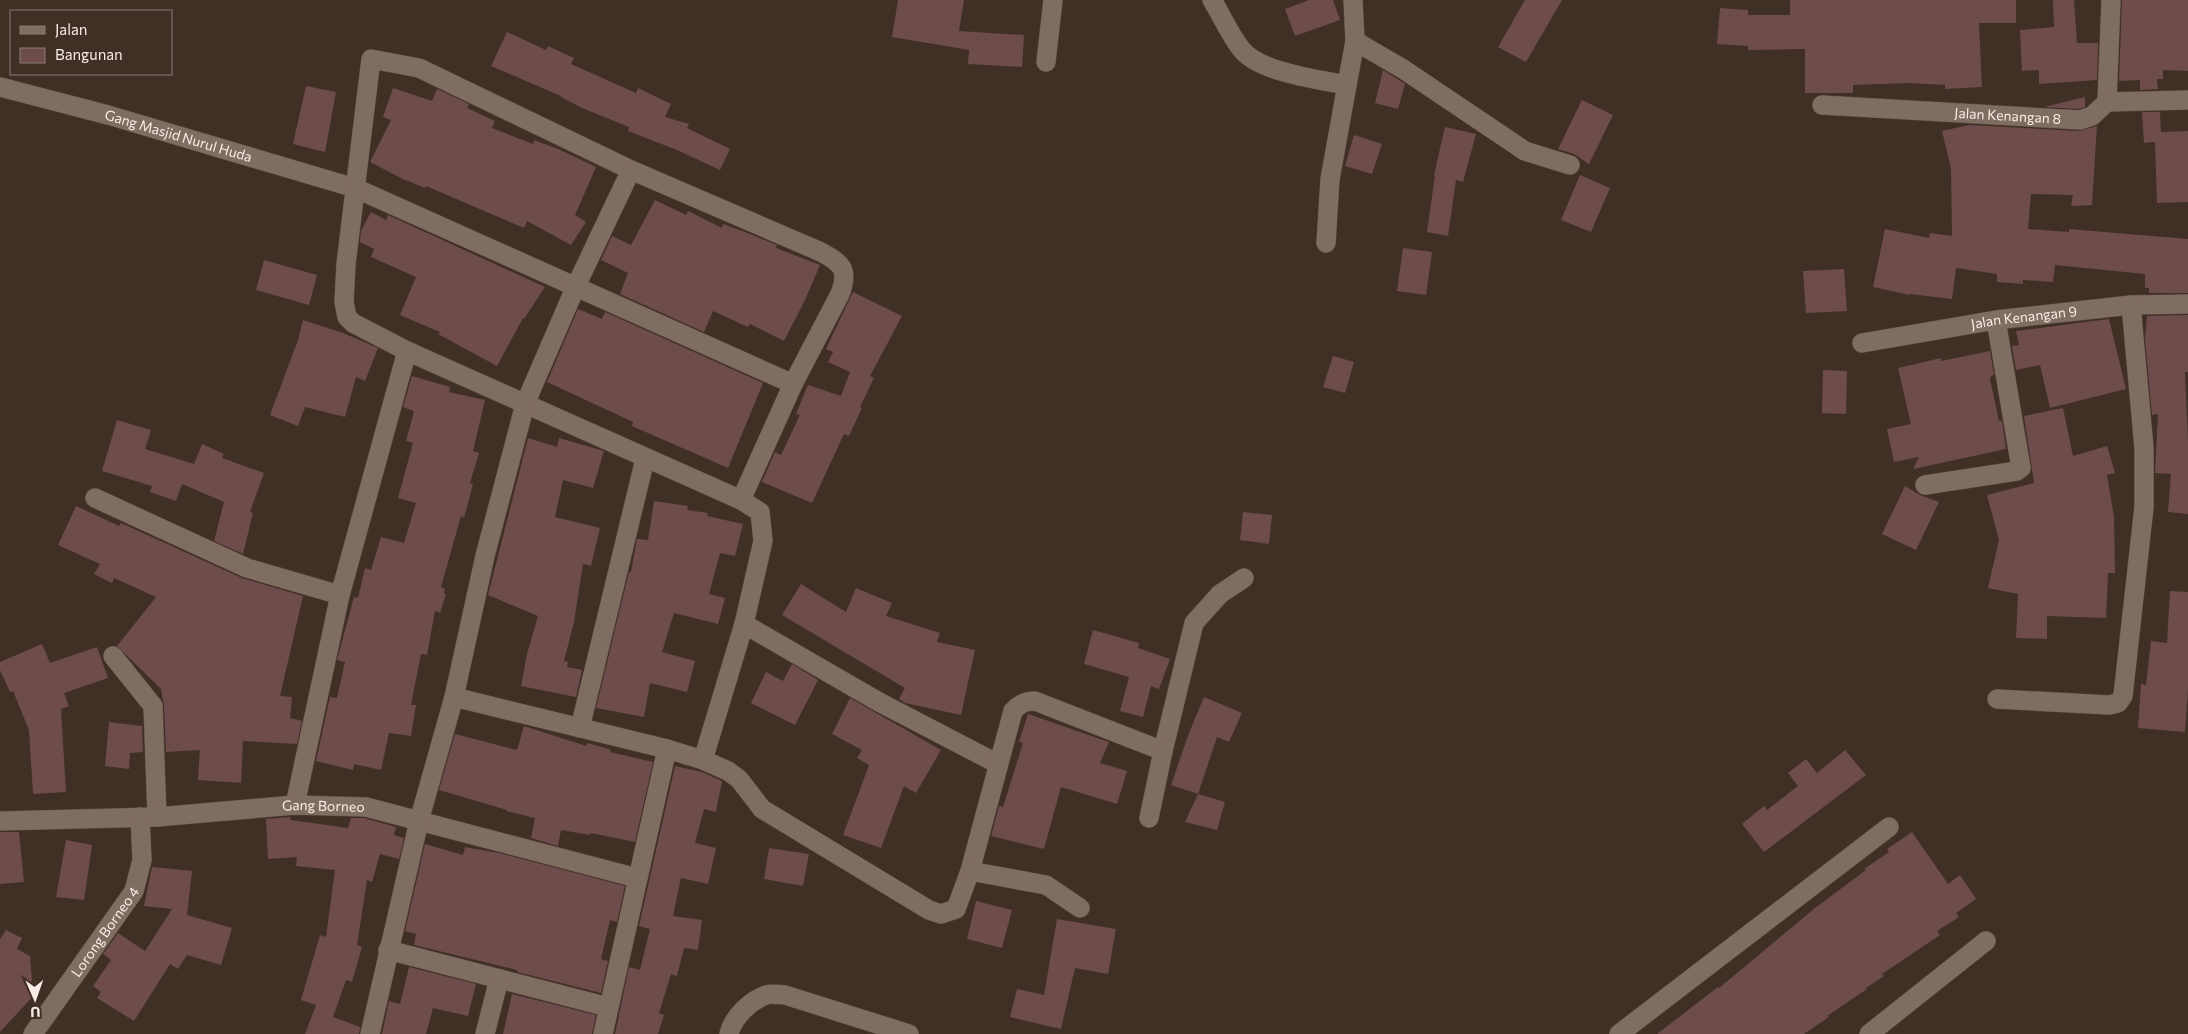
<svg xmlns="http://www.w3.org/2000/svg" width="2188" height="1034" viewBox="0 0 2188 1034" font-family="Commissioner,sans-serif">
<rect width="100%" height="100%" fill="#402f25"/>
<!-- building -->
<path fill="#6e4c4c" d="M 898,0 L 964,0 L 959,31 L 1024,35 L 1022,67 L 968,64 L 969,50 L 892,37 Z
M 1309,0 L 1333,0 L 1340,20 L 1295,36 L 1285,9 Z
M 1525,0 L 1562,0 L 1526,62 L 1498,47 Z
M 1790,0 L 2016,0 L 2016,23 L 1979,23 L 1982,87 L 1945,89 L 1945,85 L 1909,83 L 1853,85 L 1853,93 L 1805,93 L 1805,49 L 1748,50 L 1748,46 L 1717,44 L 1720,8 L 1748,10 L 1748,15 L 1790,15 Z
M 2053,0 L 2074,0 L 2077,43 L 2098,43 L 2097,80 L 2039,84 L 2039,70 L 2022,71 L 2020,30 L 2054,27 Z
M 2122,0 L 2188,0 L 2188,71 L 2163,70 L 2163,79 L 2157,79 L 2158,89 L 2140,90 L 2140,80 L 2119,81 Z
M 507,32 L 546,50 L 548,46 L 574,58 L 571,64 L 636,93 L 638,88 L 671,104 L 665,117 L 689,124 L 687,128 L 730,149 L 720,170 L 677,150 L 628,131 L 629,127 L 582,108 L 561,97 L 561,96 L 491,66 Z
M 1383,70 L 1405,84 L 1398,109 L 1375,103 Z
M 306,86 L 336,92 L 325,152 L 293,144 Z
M 393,88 L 432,101 L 437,89 L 469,104 L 467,108 L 495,121 L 492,128 L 533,144 L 534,140 L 558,149 L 596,167 L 575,215 L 586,222 L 571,245 L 527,221 L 524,228 L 426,186 L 425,188 L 403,179 L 370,162 L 391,120 L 383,117 Z
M 2085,97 L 2085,107 L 2078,109 L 2044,107 Z
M 1582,100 L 1613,115 L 1589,164 L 1574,154 L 1558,149 Z
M 2142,112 L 2160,112 L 2161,132 L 2188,131 L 2188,202 L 2157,203 L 2155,142 L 2144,143 Z
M 1969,125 L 2079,131 L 2097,126 L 2092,205 L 2071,206 L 2073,195 L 2031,194 L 2028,229 L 2069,232 L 2069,229 L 2188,239 L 2188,293 L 2149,293 L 2149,288 L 2145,288 L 2145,274 L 2055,265 L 2053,282 L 2023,280 L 2023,284 L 1997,282 L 1997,274 L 1956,268 L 1952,299 L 1910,294 L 1910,295 L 1873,287 L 1885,229 L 1929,238 L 1930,233 L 1952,236 L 1951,168 L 1942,131 Z
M 1445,127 L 1476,134 L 1463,182 L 1456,180 L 1448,236 L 1427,232 L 1435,175 L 1434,175 Z
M 1354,135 L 1382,144 L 1372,174 L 1345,166 Z
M 1580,175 L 1610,188 L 1591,232 L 1561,220 Z
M 655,200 L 686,215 L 688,211 L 722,228 L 723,224 L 745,232 L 777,245 L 776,248 L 820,265 L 805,300 L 784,341 L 750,324 L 748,327 L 713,311 L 704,332 L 620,294 L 628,273 L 601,260 L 612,236 L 631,245 Z
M 371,212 L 386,220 L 388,215 L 545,287 L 524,319 L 523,318 L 497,366 L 438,334 L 440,332 L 400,315 L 416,277 L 371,257 L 374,249 L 360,242 L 361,231 Z
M 1403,248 L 1432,252 L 1426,295 L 1397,291 Z
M 264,260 L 317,275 L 309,305 L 256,290 Z
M 1844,269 L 1847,311 L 1806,313 L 1803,271 Z
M 853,292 L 902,316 L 870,376 L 874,378 L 860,407 L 862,408 L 849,436 L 844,434 L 812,503 L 762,482 L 775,452 L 781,455 L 800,415 L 796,414 L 808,385 L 841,396 L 850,372 L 828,362 L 833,352 L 826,349 Z
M 578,309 L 602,319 L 605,312 L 763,383 L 728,468 L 632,426 L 633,422 L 547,382 Z
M 2188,315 L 2188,372 L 2185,372 L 2188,441 L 2188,514 L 2168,512 L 2171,474 L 2155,473 L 2158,414 L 2152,415 L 2145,339 L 2147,316 Z
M 2109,319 L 2126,389 L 2050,408 L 2040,365 L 2016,370 L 2012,346 L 2019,345 L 2016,331 Z
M 303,320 L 343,333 L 378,348 L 365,381 L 356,377 L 345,417 L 305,407 L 298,426 L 270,415 L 298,340 Z
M 1990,351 L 1994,375 L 1991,376 L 1990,379 L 1999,421 L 2002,421 L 2006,449 L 1913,469 L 1919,457 L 1894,462 L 1887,429 L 1911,424 L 1898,368 L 1941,358 L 1941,361 Z
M 1333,356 L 1354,362 L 1345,393 L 1323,387 Z
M 1823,370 L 1847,371 L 1846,414 L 1822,413 Z
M 412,376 L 450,387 L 449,392 L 485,400 L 473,451 L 479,453 L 470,483 L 473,484 L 464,518 L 461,516 L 441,587 L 445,589 L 444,593 L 446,594 L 440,613 L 435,611 L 427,655 L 421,654 L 411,705 L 416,705 L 411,736 L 389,733 L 381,770 L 354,764 L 353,770 L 316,761 L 330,697 L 337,698 L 345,662 L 337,660 L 354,597 L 358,598 L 365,568 L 371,570 L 381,537 L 404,543 L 416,503 L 398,498 L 413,443 L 406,441 L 414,411 L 403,407 Z
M 2063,408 L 2073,456 L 2107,446 L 2115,473 L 2107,475 L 2114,517 L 2115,573 L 2108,573 L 2106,618 L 2047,616 L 2047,639 L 2016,638 L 2018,594 L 1988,588 L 1999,540 L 1987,495 L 2034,483 L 2024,416 Z
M 117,420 L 151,430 L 145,449 L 194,464 L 202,444 L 224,454 L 222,458 L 264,473 L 250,512 L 253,513 L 243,554 L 214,541 L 224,502 L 182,484 L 176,501 L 150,492 L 152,486 L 102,471 Z
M 528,438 L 557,447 L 559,438 L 604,451 L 593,488 L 563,480 L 555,517 L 600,528 L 591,566 L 583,564 L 574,622 L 564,661 L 568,662 L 567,667 L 582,670 L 576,697 L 521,686 L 527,654 L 538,616 L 488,595 Z
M 1905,486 L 1920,495 L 1939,502 L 1916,550 L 1882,534 Z
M 654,501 L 688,506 L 687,510 L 708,513 L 707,516 L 743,524 L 735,556 L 720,553 L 709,594 L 725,598 L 718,624 L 674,613 L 662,652 L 695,661 L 687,692 L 650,683 L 644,717 L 596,708 L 629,572 L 631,572 L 637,539 L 648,540 Z
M 76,506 L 119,526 L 121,523 L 242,578 L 303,596 L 280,696 L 292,697 L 290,718 L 302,721 L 297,744 L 243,741 L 241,783 L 198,780 L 200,750 L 166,752 L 164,706 L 161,689 L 117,646 L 156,597 L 114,578 L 112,583 L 94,574 L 100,564 L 58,545 Z
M 1243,512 L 1272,515 L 1269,544 L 1240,540 Z
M 801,584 L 846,612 L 856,588 L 892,603 L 886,616 L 940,633 L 937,642 L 975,650 L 961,715 L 905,703 L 899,699 L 905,688 L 782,615 Z
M 2170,591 L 2188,592 L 2188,690 L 2185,732 L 2138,728 L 2141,684 L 2146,685 L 2151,641 L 2167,643 Z
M 1093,630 L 1139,643 L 1138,648 L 1170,659 L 1159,689 L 1151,686 L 1143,717 L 1120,711 L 1129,677 L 1084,664 Z
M 42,644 L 50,663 L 97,647 L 108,678 L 64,693 L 69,706 L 61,709 L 66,792 L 33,794 L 29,730 L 13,691 L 10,692 L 0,670 L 0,662 Z
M 792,664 L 818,680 L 795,725 L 751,703 L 766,672 L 783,681 Z
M 1204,697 L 1242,713 L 1229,742 L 1217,737 L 1198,794 L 1171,785 L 1189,733 Z
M 850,698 L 941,750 L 916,793 L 904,786 L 881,848 L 843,835 L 869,765 L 857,758 L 862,750 L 832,734 Z
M 1028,714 L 1109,742 L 1100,763 L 1127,771 L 1117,804 L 1061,787 L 1044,849 L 991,836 L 999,806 L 1003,807 L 1023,743 L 1019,742 Z
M 109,722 L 142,726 L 143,752 L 130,753 L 129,769 L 105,766 Z
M 524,726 L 586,746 L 588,743 L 611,750 L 610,752 L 653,762 L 635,842 L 591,833 L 590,835 L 561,830 L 558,846 L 531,838 L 535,818 L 506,811 L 507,810 L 439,790 L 455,734 L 517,750 Z
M 1845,750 L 1866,775 L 1764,852 L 1742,824 L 1764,806 L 1767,810 L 1798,786 L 1788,773 L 1806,759 L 1817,773 Z
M 675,766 L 702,772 L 722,781 L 716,812 L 704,809 L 695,843 L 716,848 L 708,884 L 681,878 L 673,916 L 702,920 L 698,950 L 684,948 L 677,976 L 671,974 L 659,1013 L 664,1015 L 658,1034 L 615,1034 L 629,967 L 640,970 L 650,929 L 639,926 Z
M 1198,794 L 1225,802 L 1217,830 L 1185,822 Z
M 290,817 L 291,820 L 348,828 L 351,818 L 364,818 L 396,827 L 394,835 L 404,838 L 399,859 L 380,854 L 372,882 L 367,880 L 357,945 L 362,947 L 352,982 L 346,980 L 333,1017 L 360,1027 L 359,1034 L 305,1034 L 316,1005 L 301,1000 L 320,935 L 326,937 L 335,870 L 296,866 L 297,857 L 268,859 L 266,819 Z
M 0,832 L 19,832 L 24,882 L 0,884 Z
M 1912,832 L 1948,884 L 1960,875 L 1976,899 L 1956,913 L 1959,917 L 1937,931 L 1940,935 L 1882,974 L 1884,976 L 1866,988 L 1867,989 L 1827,1016 L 1829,1017 L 1804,1034 L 1657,1034 L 1718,987 L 1719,988 L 1815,908 L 1866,870 L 1864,869 L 1889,852 L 1887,849 Z
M 66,840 L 92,845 L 84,900 L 56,897 Z
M 425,844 L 463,855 L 465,847 L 499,853 L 625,886 L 617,922 L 610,920 L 601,959 L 608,961 L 601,993 L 517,972 L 517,970 L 414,945 L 416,934 L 405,931 Z
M 769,848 L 809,854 L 803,886 L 764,879 Z
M 152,867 L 192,871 L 187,915 L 232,928 L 221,965 L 187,955 L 178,969 L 170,964 L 134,1021 L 97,998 L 101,992 L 93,986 L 111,960 L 103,954 L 118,933 L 145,951 L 172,909 L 144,906 Z
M 976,901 L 1012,910 L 1002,948 L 967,939 Z
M 1057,919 L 1116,929 L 1108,974 L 1075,968 L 1061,1029 L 1010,1017 L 1017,989 L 1044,995 Z
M 6,930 L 22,938 L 17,949 L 30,956 L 32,980 L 28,986 L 36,993 L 0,1032 L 0,939 Z
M 409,967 L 476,984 L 468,1016 L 433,1008 L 426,1034 L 382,1034 L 389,1001 L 400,1004 Z
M 512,994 L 596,1015 L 592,1034 L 503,1034 Z"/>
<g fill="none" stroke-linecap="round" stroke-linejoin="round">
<defs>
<g id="street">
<path d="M 1212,0 C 1222,16 1230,35 1242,50 C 1260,72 1319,80 1347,85"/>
<path d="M 1355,41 L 1403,69 L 1525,151 L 1570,165"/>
<path d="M 1046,62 L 1053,0"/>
<path id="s1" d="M 0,87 L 108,115 L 355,188 L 793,384"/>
<path d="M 2107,102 L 2111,0"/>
<path id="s2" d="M 1822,105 L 2080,120 L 2092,116 L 2107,102 L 2188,100"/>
<path d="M 1326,243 L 1330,179 L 1355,41 L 1353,0"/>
<path id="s3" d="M 1862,343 L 1996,320 L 2131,305 L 2188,304"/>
<path d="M 1925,485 L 2017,471 L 2021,468 L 1996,320"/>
<path d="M 95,498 L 247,568 L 340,595"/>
<path d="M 744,624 L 879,702 L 998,764"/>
<path d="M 113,656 L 153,706 L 157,817"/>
<path d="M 454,697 L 667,749 L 703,760 L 728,771 L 739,779 L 762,809 L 929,910 L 941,914 L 956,909 L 970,871 L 1013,711 C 1019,704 1025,701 1035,701 L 1163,751 L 1194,623 L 1220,594 L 1244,578"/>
<path d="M 1997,699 L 2109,705 L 2118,703 L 2123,696 L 2144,507 L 2144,448 L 2131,305"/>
<path d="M 580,728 L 645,459"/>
<path d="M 703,760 L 744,624 L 763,541 L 760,512 L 741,500 L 407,351 L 353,323 L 347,317 L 344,302 L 346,264 L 371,59 L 419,68 L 631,170 L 821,252 C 843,264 849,270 840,294 L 793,384 L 741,500"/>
<path d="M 295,805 L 340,595 L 407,351"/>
<path d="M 1149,818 L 1163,751"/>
<path id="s4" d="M 0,821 L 157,817 L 295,805 L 366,807 L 637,878"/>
<path d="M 970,871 L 1046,885 L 1080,908"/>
<path d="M 388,950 L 608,1007"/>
<path id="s5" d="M 33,1034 L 134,891 L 142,860 L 140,817"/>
<path d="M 370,1034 L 419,821 L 454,697 L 485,556 L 525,404 L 576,286 L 631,170"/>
<path d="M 485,1034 L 499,979"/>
<path d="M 603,1034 L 667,749"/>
<path d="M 729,1034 C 733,1017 750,1001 766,995 C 771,993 779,995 785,995 L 909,1034"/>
<path d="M 1619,1034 L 1889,827"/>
<path d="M 1869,1034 L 1986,941"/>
</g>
</defs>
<!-- street casing -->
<use href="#street" stroke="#5c4e45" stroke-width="20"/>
<!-- street -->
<use href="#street" stroke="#806d61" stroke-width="19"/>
</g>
<g text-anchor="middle" stroke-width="4" stroke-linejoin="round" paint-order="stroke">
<!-- street labels -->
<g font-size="14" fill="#f7ece6" stroke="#402f25">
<text dy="5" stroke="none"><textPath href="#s2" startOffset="186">Jalan Kenangan 8</textPath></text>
<text dy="5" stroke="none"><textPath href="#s1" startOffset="185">Gang Masjid Nurul Huda</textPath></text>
<text dy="5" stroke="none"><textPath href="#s3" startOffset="164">Jalan Kenangan 9</textPath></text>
<text dy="5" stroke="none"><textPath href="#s4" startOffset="324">Gang Borneo</textPath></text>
<text dy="5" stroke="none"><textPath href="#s5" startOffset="125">Lorong Borneo 4</textPath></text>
</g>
</g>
<!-- legend -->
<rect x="10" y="10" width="162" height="65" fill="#402f25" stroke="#897b72"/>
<rect x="20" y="26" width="25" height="8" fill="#806d61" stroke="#897b72"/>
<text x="55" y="35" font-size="15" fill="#f7ece6">Jalan</text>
<rect x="20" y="48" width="25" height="15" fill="#6e4c4c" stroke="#897b72"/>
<text x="55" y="60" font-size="15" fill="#f7ece6">Bangunan</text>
<!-- north arrow -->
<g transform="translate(35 999) rotate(178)" stroke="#402f25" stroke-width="4" paint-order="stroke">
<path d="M0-4L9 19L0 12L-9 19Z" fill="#f7ece6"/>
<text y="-8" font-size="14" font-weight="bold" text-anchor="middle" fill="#f7ece6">U</text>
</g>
</svg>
